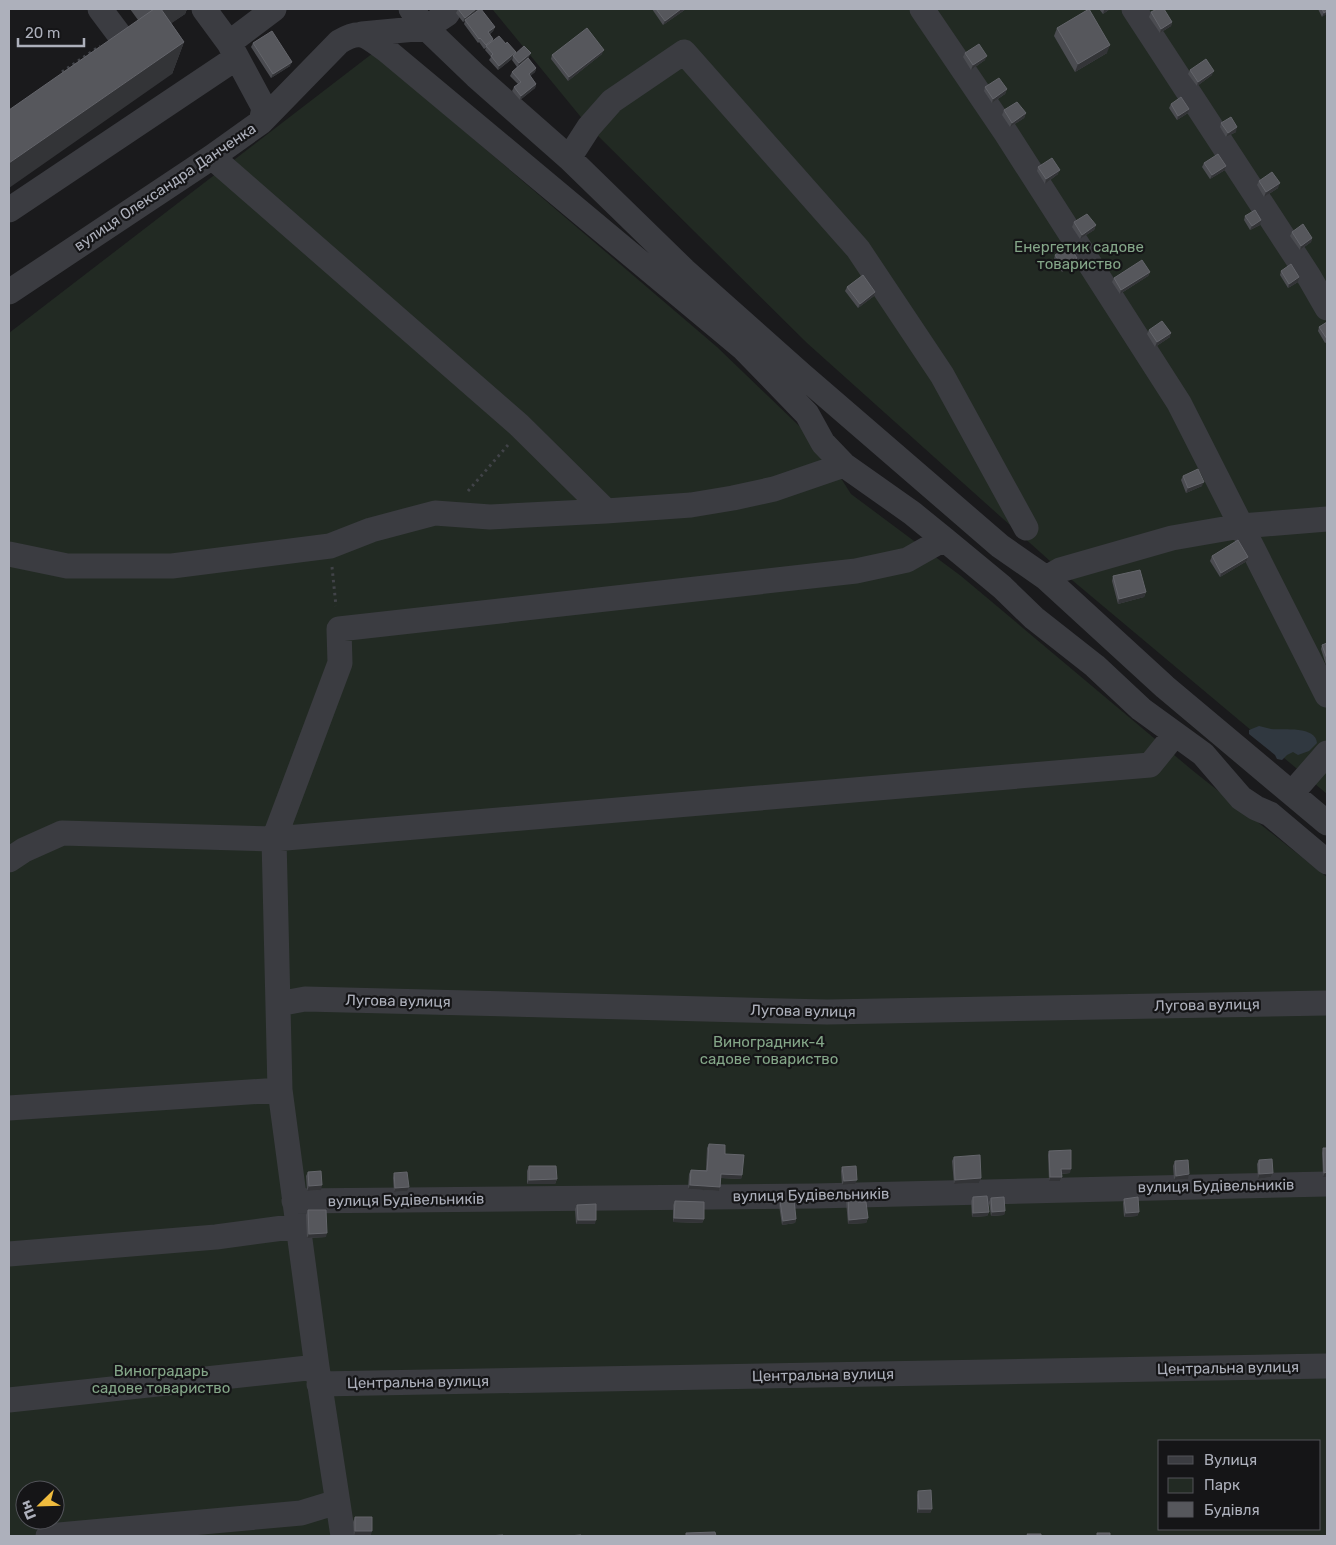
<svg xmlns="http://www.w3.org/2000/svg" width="1336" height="1545" viewBox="0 0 1336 1545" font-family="Rubik,sans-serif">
<rect width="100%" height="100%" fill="#1a1a1c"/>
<!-- green -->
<path fill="#222a23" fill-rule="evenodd" d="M 494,9 L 1327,9 L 1327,794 L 1060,570 L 807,343 L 589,127 L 493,10 Z
M 373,53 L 717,347 L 821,447 L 851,494 L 961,576 L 1192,770 L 1327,877 L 1327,1536 L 9,1536 L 9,333 ZM 1160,1441 L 1320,1441 L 1320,1529 L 1160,1529 ZM 25,1490 L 55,1490 L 55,1520 L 25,1520 Z"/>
<!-- water -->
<path fill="#303840" d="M 1259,726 C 1263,727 1267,728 1271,729 C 1284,730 1316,726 1317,743 L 1309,751 L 1298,755 L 1293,752 L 1287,755 L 1282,760 L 1277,759 L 1275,755 L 1249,734 L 1249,730 Z"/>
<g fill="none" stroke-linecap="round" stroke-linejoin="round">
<!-- path -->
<path stroke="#414348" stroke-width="3" stroke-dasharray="2.5 4" stroke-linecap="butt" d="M 62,72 L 100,46
M 468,491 L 508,445
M 332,567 L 336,606"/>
<!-- minor -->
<path stroke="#3b3c41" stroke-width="25" d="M 100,9 L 118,33
M 204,9 L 229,43
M 411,9 L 426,28 L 476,76 L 569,158 L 684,270 L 802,375 L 1000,546 L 1046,578 L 1165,687 L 1327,823
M 922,9 L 1006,133 L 1179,403 L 1327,695
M 1134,9 L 1308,275 L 1327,308
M 362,34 L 426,28 L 447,14 L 450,9
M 261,122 L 339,42 C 362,28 366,36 386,50 L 744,349 L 807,414 L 823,443 L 844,465 L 912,513 L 944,539 L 1002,587 L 1034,618 L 1095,666 L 1141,709 L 1203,754 L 1241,798 L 1256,808 L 1270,814 L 1327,862
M 212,157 L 519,425 L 606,511
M 569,158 L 589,127 L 612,101 L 684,52 L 858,249 L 942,375 L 1026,528
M 9,210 L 236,58
M 9,292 L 212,157 L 261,122 L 264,108 L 229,43 L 274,9
M 9,554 L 67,566 L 172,566 L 330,546 L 371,530 L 435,513 L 490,517 L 606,511 L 691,505 L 733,498 L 774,489 L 844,465
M 1046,578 L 1060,570 L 1172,538 L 1241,526 L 1327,519
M 1292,793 L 1327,753
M 9,860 L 24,850 L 62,833 L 274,839 L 1150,765 L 1175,734
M 278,1004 L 305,999 L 827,1012 L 1327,1003
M 9,1108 L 280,1090
M 294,1201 L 815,1196 L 1327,1184
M 9,1254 L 216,1237 L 298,1226
M 319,1384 L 1327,1366
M 9,1400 L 317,1367
M 48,1536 L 301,1513 L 337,1502
M 343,1536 L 317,1367 L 280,1090 L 274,839 L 340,663 L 339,629 L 856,571 L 907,560 L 944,539"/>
</g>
<!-- wall -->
<path fill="#4b4c51" d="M 130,9 L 187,9 L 185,14 L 171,23 L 184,42 L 172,74 L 138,20 Z
M 458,9 L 495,27 L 493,31 L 490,34 L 493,39 L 493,41 L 506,44 L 516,52 L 515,55 L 529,57 L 528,58 L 536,68 L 535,72 L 530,76 L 536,84 L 535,88 L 520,100 L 512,91 L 514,87 L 518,84 L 510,76 L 512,72 L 517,67 L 512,60 L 513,58 L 498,70 L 489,60 L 491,57 L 485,50 L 486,48 L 484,49 L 479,42 L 478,43 L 464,24 L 465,21 L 463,22 L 456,13 Z
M 652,9 L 686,9 L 663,25 Z
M 1099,9 L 1110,9 L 1103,14 Z
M 1318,9 L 1327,9 L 1322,17 Z
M 1151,12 L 1172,22 L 1171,26 L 1160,33 L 1149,17 Z
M 1057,28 L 1107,53 L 1075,72 L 1054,36 Z
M 253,43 L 290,66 L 271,78 L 251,47 Z
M 965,53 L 985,60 L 971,70 L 963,57 Z
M 602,54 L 568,81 L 551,59 L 552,55 Z
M 1190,70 L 1212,75 L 1197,86 L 1188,74 Z
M 985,87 L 1007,89 L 1005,94 L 992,103 L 984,91 Z
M 1171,104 L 1188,113 L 1177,120 L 1169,108 Z
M 1004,110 L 1026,113 L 1024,118 L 1010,127 L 1002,115 Z
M 1221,123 L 1236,132 L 1226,137 L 1220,127 Z
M 1204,163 L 1226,166 L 1225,170 L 1210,179 L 1202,167 Z
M 1038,167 L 1058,174 L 1045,184 L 1037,171 Z
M 1259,181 L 1278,188 L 1264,197 L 1257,185 Z
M 1245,216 L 1260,225 L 1250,230 L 1244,220 Z
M 1074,222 L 1096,225 L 1094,230 L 1080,239 L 1072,227 Z
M 1292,232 L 1312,238 L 1311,242 L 1300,250 L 1290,236 Z
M 1055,255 L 1075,262 L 1062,272 L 1054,259 Z
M 1281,271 L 1298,282 L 1288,288 L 1280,275 Z
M 1150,272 L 1148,276 L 1120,294 L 1112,282 L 1114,278 Z
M 847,287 L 875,292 L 874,296 L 858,308 L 845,291 Z
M 1327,322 L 1327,342 L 1325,343 L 1318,331 L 1319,327 Z
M 1149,330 L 1170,337 L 1155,347 L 1147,334 Z
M 1183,476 L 1202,486 L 1186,493 L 1181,480 Z
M 1212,556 L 1248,557 L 1247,561 L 1220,577 L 1210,561 Z
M 1113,576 L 1146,592 L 1144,597 L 1118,604 L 1112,581 Z
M 1327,643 L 1327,668 L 1321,649 L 1322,645 Z
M 709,1144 L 725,1154 L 742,1175 L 741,1179 L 721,1178 L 720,1187 L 719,1191 L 688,1189 L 689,1174 L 691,1170 L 706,1170 L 707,1148 Z
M 1323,1148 L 1327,1148 L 1327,1177 L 1323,1177 L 1322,1153 Z
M 1049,1151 L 1070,1173 L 1062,1174 L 1062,1177 L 1060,1181 L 1049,1181 L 1048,1155 Z
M 954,1157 L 981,1178 L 979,1183 L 954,1184 L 952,1161 Z
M 1259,1160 L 1273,1173 L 1271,1177 L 1258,1179 L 1257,1164 Z
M 1175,1161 L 1188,1179 L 1174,1180 L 1173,1166 Z
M 529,1166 L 557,1179 L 555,1184 L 527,1184 L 527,1171 Z
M 842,1167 L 855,1184 L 842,1185 L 841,1171 Z
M 308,1172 L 321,1190 L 307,1191 L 306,1176 Z
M 394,1173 L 407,1191 L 394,1192 L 393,1178 Z
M 848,1196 L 858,1202 L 868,1218 L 866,1223 L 848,1224 L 846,1201 Z
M 973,1197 L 989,1212 L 987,1216 L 972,1217 L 971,1201 Z
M 991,1198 L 1005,1211 L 1004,1215 L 991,1216 L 989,1202 Z
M 1124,1199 L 1139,1212 L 1137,1216 L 1124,1217 L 1123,1203 Z
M 675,1201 L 704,1219 L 702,1223 L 673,1222 L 673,1205 Z
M 780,1201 L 796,1219 L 795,1223 L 782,1225 L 779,1205 Z
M 577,1205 L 595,1224 L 576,1224 L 575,1209 Z
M 308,1210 L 326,1237 L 307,1238 L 306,1215 Z
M 918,1491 L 932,1509 L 930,1513 L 917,1513 L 917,1495 Z
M 355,1517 L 371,1535 L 354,1536 L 353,1522 Z"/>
<!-- shaded-wall -->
<path fill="#333437" d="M 161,9 L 187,9 L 185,14 L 150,38 Z
M 476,9 L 479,9 L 478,10 L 463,22 L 465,18 Z
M 681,9 L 686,9 L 663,25 L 665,21 Z
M 1106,9 L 1110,9 L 1103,14 L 1104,10 Z
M 1327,11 L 1327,14 L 1322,17 L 1324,13 Z
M 1172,22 L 1171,26 L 1160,33 L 1161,29 Z
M 495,27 L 493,31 L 486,36 L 488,32 Z
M 184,42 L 172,74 L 9,188 L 9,163 Z
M 1110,45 L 1107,53 L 1075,72 L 1078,64 Z
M 604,50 L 602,54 L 568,81 L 569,77 Z
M 516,52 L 514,57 L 513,56 L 513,58 L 498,70 L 499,66 Z
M 531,53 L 529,57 L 518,67 L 519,63 Z
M 987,56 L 985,60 L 971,70 L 973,65 Z
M 292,62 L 290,66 L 271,78 L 273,74 Z
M 536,68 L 535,72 L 527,79 L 529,74 Z
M 1214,71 L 1212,75 L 1197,86 L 1198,82 Z
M 536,84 L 535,88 L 520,100 L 521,96 Z
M 1007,89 L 1005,94 L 992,103 L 993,99 Z
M 1189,109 L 1188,113 L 1177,120 L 1178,116 Z
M 1026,113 L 1024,118 L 1010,127 L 1012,123 Z
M 1237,127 L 1236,132 L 1226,137 L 1228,133 Z
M 1226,166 L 1225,170 L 1210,179 L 1212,175 Z
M 1060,170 L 1058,174 L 1045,184 L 1046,179 Z
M 1280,183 L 1278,188 L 1264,197 L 1266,192 Z
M 1261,220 L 1260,225 L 1250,230 L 1252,226 Z
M 1096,225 L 1094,230 L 1080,239 L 1082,235 Z
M 1312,238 L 1311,242 L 1300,250 L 1301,246 Z
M 1077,258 L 1075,262 L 1062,272 L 1063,267 Z
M 1150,272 L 1148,276 L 1120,294 L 1121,290 Z
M 1299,277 L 1298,282 L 1288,288 L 1289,284 Z
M 875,292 L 874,296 L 858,308 L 860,304 Z
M 1171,333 L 1170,337 L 1155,347 L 1157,342 Z
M 1204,482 L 1202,486 L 1186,493 L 1188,488 Z
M 1248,557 L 1247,561 L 1220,577 L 1221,573 Z
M 1146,592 L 1144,597 L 1118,604 L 1119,599 Z
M 1061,1169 L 1071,1169 L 1070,1173 L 1060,1174 Z
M 1327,1172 L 1327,1177 L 1323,1177 L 1324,1173 Z
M 1273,1173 L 1271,1177 L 1258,1179 L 1259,1174 Z
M 721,1174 L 742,1175 L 741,1179 L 720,1178 Z
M 1189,1174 L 1188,1179 L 1174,1180 L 1176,1176 Z
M 1050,1177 L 1062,1177 L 1060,1181 L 1049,1181 Z
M 981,1178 L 979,1183 L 954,1184 L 955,1180 Z
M 557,1179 L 555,1184 L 527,1184 L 529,1180 Z
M 857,1180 L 855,1184 L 842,1185 L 844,1181 Z
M 322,1185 L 321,1190 L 307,1191 L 309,1186 Z
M 690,1185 L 720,1187 L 719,1191 L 688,1189 Z
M 409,1187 L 407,1191 L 394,1192 L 395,1188 Z
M 1005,1211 L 1004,1215 L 991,1216 L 992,1212 Z
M 989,1212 L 987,1216 L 972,1217 L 973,1213 Z
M 1139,1212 L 1137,1216 L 1124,1217 L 1126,1213 Z
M 674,1218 L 704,1219 L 702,1223 L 673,1222 Z
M 868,1218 L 866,1223 L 848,1224 L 849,1220 Z
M 796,1219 L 795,1223 L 782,1225 L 783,1221 Z
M 578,1220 L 596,1220 L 595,1224 L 576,1224 Z
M 327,1233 L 326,1237 L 307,1238 L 309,1234 Z
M 919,1509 L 932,1509 L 930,1513 L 917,1513 Z
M 355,1531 L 372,1531 L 371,1535 L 354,1536 Z"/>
<!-- building -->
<path fill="#56575c" stroke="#64656b" d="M 154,9 L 161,9 L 184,42 L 9,163 L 9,110 Z
M 458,9 L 476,9 L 465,18 Z
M 480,9 L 481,9 L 495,27 L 488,32 L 493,39 L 486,45 L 480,38 L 479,39 L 465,20 Z
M 656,9 L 681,9 L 665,21 Z
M 1089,9 L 1110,45 L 1078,64 L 1057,28 Z
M 1157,9 L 1164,9 L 1172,22 L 1161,29 L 1151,12 Z
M 1322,9 L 1327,9 L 1327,11 L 1324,13 Z
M 587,28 L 604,50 L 569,77 L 552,55 Z
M 272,31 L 292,62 L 273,74 L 253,43 Z
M 499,36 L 506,44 L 507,42 L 516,52 L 499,66 L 491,56 L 493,54 L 486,46 Z
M 979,44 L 987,56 L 973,65 L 965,53 Z
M 524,46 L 531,53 L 519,63 L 513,56 Z
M 528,58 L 536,68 L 529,74 L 536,84 L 521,96 L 514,87 L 521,82 L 512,72 Z
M 1206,59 L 1214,71 L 1198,82 L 1190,70 Z
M 999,78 L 1007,89 L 993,99 L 985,87 Z
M 1181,97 L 1189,109 L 1178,116 L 1171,104 Z
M 1017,102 L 1026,113 L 1012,123 L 1004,110 Z
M 1231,117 L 1237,127 L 1228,133 L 1221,123 Z
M 1218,154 L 1226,166 L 1212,175 L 1204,163 Z
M 1052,158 L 1060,170 L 1046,179 L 1038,167 Z
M 1272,172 L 1280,183 L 1266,192 L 1259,181 Z
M 1255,210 L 1261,220 L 1252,226 L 1245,216 Z
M 1087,214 L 1096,225 L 1082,235 L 1074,222 Z
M 1303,224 L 1312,238 L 1301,246 L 1292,232 Z
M 1069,246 L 1077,258 L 1063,267 L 1055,255 Z
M 1142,260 L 1150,272 L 1121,290 L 1114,278 Z
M 1291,264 L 1299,277 L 1289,284 L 1281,271 Z
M 863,275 L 875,292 L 860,304 L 847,287 Z
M 1162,321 L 1171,333 L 1157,342 L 1149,330 Z
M 1327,322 L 1327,339 L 1319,327 Z
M 1198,469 L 1204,482 L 1188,488 L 1183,476 Z
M 1238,540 L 1248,557 L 1221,573 L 1212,556 Z
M 1140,570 L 1146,592 L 1119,599 L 1113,576 Z
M 1327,643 L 1327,659 L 1322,645 Z
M 709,1144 L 725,1145 L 725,1154 L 744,1155 L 742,1175 L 721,1174 L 720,1187 L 690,1185 L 691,1170 L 707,1171 Z
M 1323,1148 L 1327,1148 L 1327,1172 L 1324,1173 Z
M 1071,1150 L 1071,1169 L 1061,1169 L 1062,1177 L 1050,1177 L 1049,1151 Z
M 980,1155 L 981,1178 L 955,1180 L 954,1157 Z
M 1272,1159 L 1273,1173 L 1259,1174 L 1259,1160 Z
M 1188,1160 L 1189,1174 L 1176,1176 L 1175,1161 Z
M 529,1166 L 556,1166 L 557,1179 L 529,1180 Z
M 856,1166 L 857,1180 L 844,1181 L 842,1167 Z
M 321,1171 L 322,1185 L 309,1186 L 308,1172 Z
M 407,1172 L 409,1187 L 395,1188 L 394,1173 Z
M 848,1196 L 858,1196 L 858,1202 L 866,1202 L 868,1218 L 849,1220 Z
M 987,1196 L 989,1212 L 973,1213 L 973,1197 Z
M 1004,1197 L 1005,1211 L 992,1212 L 991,1198 Z
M 1138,1197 L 1139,1212 L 1126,1213 L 1124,1199 Z
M 794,1199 L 796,1219 L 783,1221 L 780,1201 Z
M 675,1201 L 704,1202 L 704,1219 L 674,1218 Z
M 596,1204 L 596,1220 L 578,1220 L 577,1205 Z
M 308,1210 L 326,1210 L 327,1233 L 309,1234 Z
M 931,1490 L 932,1509 L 919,1509 L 918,1491 Z
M 355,1517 L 372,1517 L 372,1531 L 355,1531 Z
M 715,1532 L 716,1536 L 686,1536 L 686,1533 Z
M 1097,1533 L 1110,1533 L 1110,1536 L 1097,1536 Z
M 1027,1534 L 1041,1534 L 1041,1536 L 1028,1536 Z
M 503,1535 L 503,1536 L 488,1536 Z
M 581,1535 L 581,1536 L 568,1536 Z"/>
<g text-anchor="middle" stroke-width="4.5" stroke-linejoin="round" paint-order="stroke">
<!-- street labels -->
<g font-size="15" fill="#adb0bb" stroke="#151517">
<text transform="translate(165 187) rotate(-34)" y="5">вулиця Олександра Данченка</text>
<text transform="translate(398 1001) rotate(1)" y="5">Лугова вулиця</text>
<text transform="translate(1207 1005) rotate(-1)" y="5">Лугова вулиця</text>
<text transform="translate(803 1011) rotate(1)" y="5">Лугова вулиця</text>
<text transform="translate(1216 1186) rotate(-1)" y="5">вулиця Будівельників</text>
<text transform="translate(811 1195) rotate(-1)" y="5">вулиця Будівельників</text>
<text transform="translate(406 1200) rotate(-1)" y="5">вулиця Будівельників</text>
<text transform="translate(1228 1368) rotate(-1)" y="5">Центральна вулиця</text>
<text transform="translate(823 1375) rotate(-1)" y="5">Центральна вулиця</text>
<text transform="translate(418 1382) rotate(-1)" y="5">Центральна вулиця</text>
</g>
<!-- park labels -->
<g font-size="15" fill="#84a688" stroke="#151517">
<text x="1079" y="252">Енергетик садове<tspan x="1079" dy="17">товариство</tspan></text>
<text x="769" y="1047">Виноградник-4<tspan x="769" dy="17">садове товариство</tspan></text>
<text x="161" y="1376">Виноградарь<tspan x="161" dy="17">садове товариство</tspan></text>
</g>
</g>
<!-- border -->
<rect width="1336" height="1545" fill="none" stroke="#adb0bb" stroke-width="20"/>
<!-- legend -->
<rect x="1158" y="1440" width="162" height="90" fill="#151517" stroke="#525359"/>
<rect x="1168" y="1456" width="25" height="8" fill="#3b3c41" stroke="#525359"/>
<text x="1204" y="1465" font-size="15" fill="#adb0bb">Вулиця</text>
<rect x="1168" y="1478" width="25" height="15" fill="#222a23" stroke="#525359"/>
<text x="1204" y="1490" font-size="15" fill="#adb0bb">Парк</text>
<rect x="1168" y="1502" width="25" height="15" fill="#56575c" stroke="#525359"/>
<text x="1204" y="1515" font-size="15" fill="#adb0bb">Будівля</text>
<!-- north arrow -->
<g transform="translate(40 1505) rotate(247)"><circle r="24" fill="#151517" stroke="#525359"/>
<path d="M0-4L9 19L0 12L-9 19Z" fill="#f0bc3e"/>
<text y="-8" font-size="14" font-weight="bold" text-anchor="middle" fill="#adb0bb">Пн</text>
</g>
<!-- scale -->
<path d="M18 38v8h66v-8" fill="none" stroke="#adb0bb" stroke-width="2.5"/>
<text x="25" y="38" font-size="15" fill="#adb0bb" stroke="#151517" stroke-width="4" paint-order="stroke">20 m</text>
</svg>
